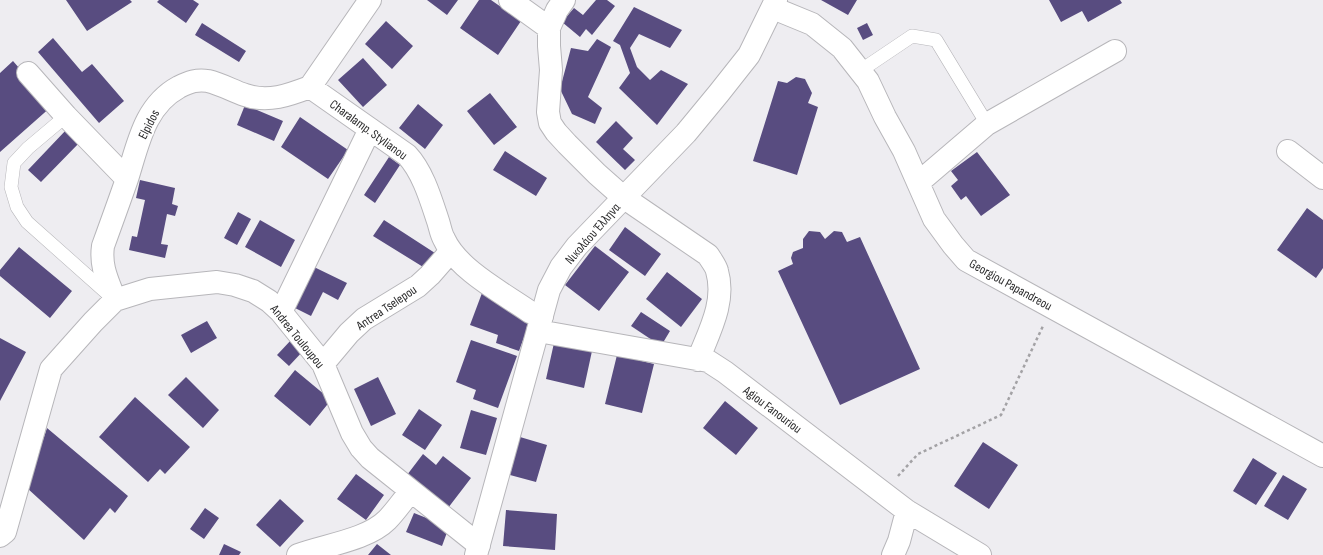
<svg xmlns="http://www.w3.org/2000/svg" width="1323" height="555" viewBox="0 0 1323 555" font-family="'Sofia Sans Condensed',sans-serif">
<rect width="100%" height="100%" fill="#eeedf1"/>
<!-- building -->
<path fill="#584c80" d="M 66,0 L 130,0 L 132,2 L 87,31 Z
M 159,0 L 193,0 L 199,4 L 186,23 L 157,2 Z
M 427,0 L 458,0 L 447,15 Z
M 479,0 L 491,0 L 521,21 L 498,55 L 460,28 Z
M 596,0 L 607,0 L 615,6 L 592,35 L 586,29 L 580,37 L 562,22 L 574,8 L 583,15 Z
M 821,0 L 857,0 L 848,15 Z
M 1049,0 L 1120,0 L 1122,3 L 1088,22 L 1082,11 L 1061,22 Z
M 634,7 L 682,30 L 670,48 L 639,34 L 630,48 L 637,67 L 650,80 L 661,70 L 688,84 L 657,125 L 619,88 L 630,73 L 620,45 L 613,41 Z
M 386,21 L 413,46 L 392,69 L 365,44 Z
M 202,23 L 246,51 L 239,62 L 195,35 Z
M 867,23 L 873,35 L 863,40 L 857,28 Z
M 53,38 L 82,72 L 92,64 L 124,101 L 99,123 L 38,52 Z
M 597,39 L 611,47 L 588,97 L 602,108 L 595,124 L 572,114 L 560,89 L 571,48 L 588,51 Z
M 363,58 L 387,85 L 363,107 L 338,80 Z
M 13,61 L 52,106 L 0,152 L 0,73 Z
M 796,77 L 805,79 L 812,93 L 808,103 L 818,107 L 797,175 L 753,161 L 778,81 L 787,83 Z
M 490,93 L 517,127 L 494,145 L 467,111 Z
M 418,104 L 443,125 L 425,149 L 399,128 Z
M 245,105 L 283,121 L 274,141 L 237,125 Z
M 300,117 L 348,150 L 328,179 L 281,147 Z
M 616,121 L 633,138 L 623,149 L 635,160 L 625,170 L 596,142 Z
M 67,129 L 80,142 L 41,182 L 28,170 Z
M 505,151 L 547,178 L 536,196 L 493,170 Z
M 977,152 L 1010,195 L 981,216 L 966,196 L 961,200 L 951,186 L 958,180 L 951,171 Z
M 389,157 L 400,165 L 375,203 L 364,195 Z
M 140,180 L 175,188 L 172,204 L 178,206 L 175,216 L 167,214 L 161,244 L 168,245 L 165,258 L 129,250 L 132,236 L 137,237 L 145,200 L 136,198 Z
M 1307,208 L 1323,220 L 1323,268 L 1316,278 L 1277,250 Z
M 238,212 L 251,219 L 237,245 L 224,238 Z
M 260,220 L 295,240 L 281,267 L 245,247 Z
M 384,220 L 438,255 L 428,270 L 373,236 Z
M 625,227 L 661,254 L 645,276 L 609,250 Z
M 809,231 L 820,232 L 825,239 L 834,231 L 842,232 L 847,242 L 860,237 L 920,369 L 840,405 L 778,271 L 793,264 L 791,258 L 793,252 L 803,248 L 803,239 Z
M 595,246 L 629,272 L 599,311 L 565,285 Z
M 19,247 L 72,291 L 50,318 L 0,276 L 0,270 Z
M 314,267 L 347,283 L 338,300 L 323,292 L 311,316 L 293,307 Z
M 667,272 L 702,299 L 681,327 L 646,299 Z
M 482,293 L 510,302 L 507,310 L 531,318 L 519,351 L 496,343 L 498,335 L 470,325 Z
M 641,312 L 670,331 L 661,346 L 631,326 Z
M 207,321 L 217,338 L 191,353 L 181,335 Z
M 0,338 L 26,352 L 0,401 Z
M 292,339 L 304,350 L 289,366 L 277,355 Z
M 471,340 L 517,356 L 498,408 L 473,399 L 476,390 L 456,382 Z
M 554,343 L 592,351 L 584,388 L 546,379 Z
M 617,355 L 654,364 L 642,413 L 605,404 Z
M 295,370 L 331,400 L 310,426 L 274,396 Z
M 186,377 L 219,410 L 203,428 L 168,395 Z
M 378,377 L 396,414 L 371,426 L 354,389 Z
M 135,397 L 190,447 L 165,474 L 160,469 L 148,482 L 99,437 Z
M 725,401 L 758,428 L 736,455 L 703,428 Z
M 419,409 L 442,425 L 425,450 L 402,435 Z
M 471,410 L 497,418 L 486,455 L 460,448 Z
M 47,428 L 128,496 L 115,513 L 110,508 L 84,540 L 27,488 Z
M 520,437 L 547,445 L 536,482 L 510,475 Z
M 983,442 L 1018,465 L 989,509 L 954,486 Z
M 423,454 L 436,465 L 443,456 L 471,478 L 448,508 L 407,475 Z
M 1253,458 L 1277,473 L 1256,505 L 1233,491 Z
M 356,474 L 384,495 L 366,520 L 337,499 Z
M 1283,475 L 1307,489 L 1288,520 L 1264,506 Z
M 280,499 L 304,521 L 280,547 L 256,525 Z
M 205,508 L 219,518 L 204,539 L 190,529 Z
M 506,510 L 557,514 L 555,550 L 503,546 Z
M 414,513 L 449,527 L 442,546 L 406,532 Z
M 224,544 L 241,552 L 239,555 L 219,555 Z
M 377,544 L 391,555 L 368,555 Z"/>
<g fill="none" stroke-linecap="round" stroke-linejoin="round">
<defs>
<path id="lane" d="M 860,71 L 912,36 L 936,40 L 987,124
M 66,116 L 28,148 L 14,163 L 11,187 L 17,207 L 27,222 L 109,295"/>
<path id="street" d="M 510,0 L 549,28
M 564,0 L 557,10 L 549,28 L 549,46 L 551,70 L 548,112 L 550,123 L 556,132 L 567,144 L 597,174 L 623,197 L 708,255 C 711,260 716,266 717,271 C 726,302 709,332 698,360
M 773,8 L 812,24 L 842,48 L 868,81 L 885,117 L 904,151 L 934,219 L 953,245 L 966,260 L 1323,456
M 28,73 L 66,116 L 127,179
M 310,87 L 407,155 C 423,172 431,200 438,221 C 440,227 441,234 444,239 C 458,270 503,293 530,312 L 542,316
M 310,87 L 370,0
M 1288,151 L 1323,178
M 918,183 L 987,124 L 1115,51
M 115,300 C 108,281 100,267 103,246 C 111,224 119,202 127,179 C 138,145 144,106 179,87 C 189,82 197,79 208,81 C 221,84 233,91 245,95 C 268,103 289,95 310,87
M 281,312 L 370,129
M 538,331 L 708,361 L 725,372 L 907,511 L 980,555
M 323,364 L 349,333 L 364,319 L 418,286 L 430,275 L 451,251
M 0,536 L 5,532 L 51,369 L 93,322 L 115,300 L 150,289 L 217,282 L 235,285 L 253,291 L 269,301 L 281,312 L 323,364 L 352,433 L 361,448 L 370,458 L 479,545
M 298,555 C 325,545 367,540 387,520 C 396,511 403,500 411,491
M 893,555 L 899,541 L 907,511"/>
<path id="secondary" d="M 476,555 L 549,290 L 561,267 L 577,246 L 686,133 L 719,93 L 749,55 L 776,0"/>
</defs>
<!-- lane casing -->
<use href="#lane" stroke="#b7b6ba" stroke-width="14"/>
<!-- street casing -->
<use href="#street" stroke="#b7b6ba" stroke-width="24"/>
<!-- secondary casing -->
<use href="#secondary" stroke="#b7b6ba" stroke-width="24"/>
<!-- path -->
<path stroke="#a3a2a5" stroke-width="2.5" stroke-dasharray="3 3" stroke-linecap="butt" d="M 898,476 L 918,454 L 1001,415 L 1043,326"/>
<!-- lane -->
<use href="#lane" stroke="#fff" stroke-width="13"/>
<!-- street -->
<use href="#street" stroke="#fff" stroke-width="22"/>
<!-- secondary -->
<use href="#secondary" stroke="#fff" stroke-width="22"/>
</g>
<g text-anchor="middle" stroke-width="4" stroke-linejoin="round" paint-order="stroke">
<!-- street labels -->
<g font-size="13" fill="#2b2b2c" stroke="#fff">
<text transform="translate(148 124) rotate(-63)" y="5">Elpidos</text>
<text transform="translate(369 129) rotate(36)" y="5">Charalamp. Stylianou</text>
<text transform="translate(592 233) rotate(-49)" y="5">Νικολάου Έλληνα</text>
<text transform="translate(1011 284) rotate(29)" y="5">Georgiou Papandreou</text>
<text transform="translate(386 307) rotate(-34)" y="5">Antrea Tselepou</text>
<text transform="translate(298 336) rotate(51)" y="5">Andrea Touloupou</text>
<text transform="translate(773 409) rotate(37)" y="5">Agiou Fanouriou</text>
</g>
</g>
</svg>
